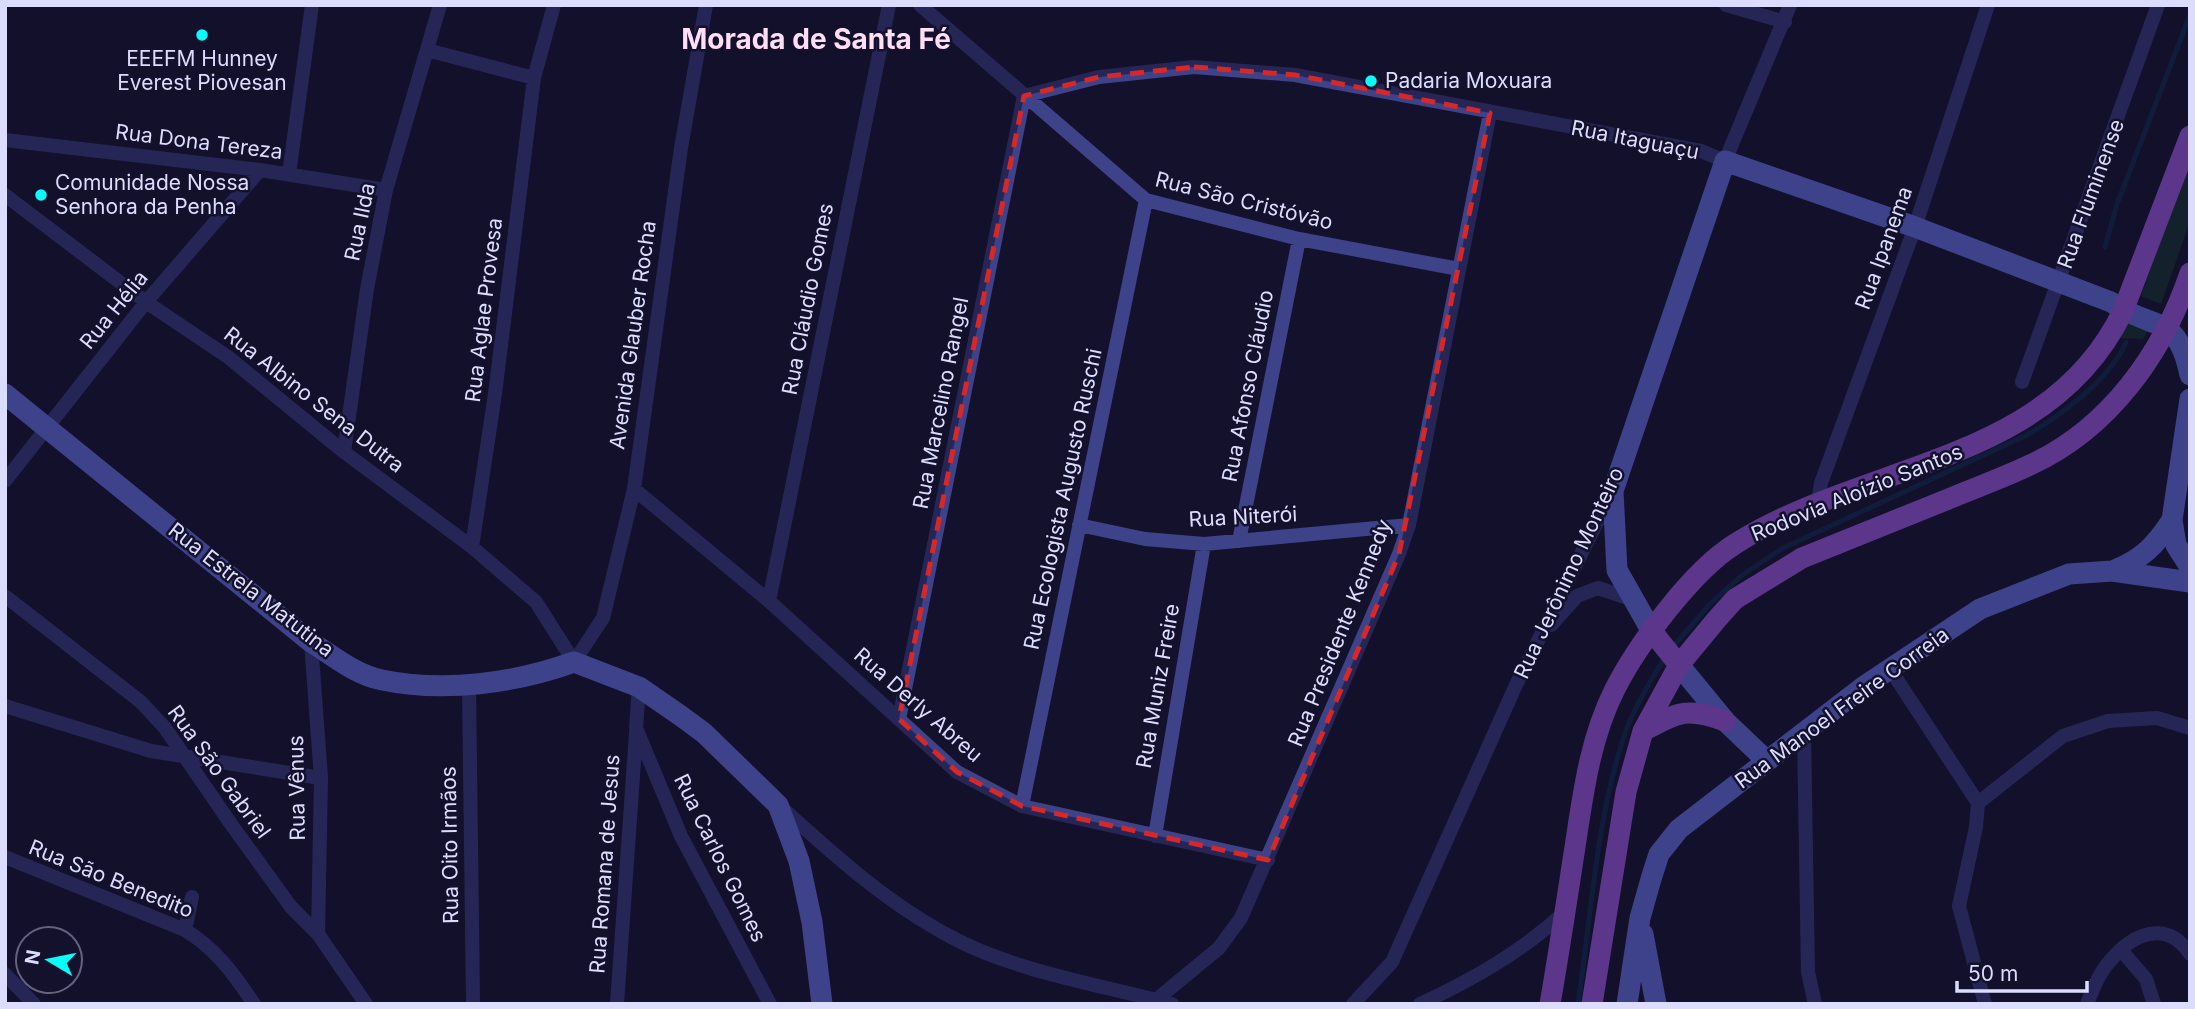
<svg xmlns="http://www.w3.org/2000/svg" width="2195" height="1009" viewBox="0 0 2195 1009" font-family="Inter,sans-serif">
<rect width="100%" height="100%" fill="#13112b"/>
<!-- green -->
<path fill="#143530" d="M 2190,158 L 2190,222 L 2161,304 L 2141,296 Z
M 2132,315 L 2153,321 L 2143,339 L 2119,338 Z"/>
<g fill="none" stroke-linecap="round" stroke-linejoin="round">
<!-- stream -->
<path stroke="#0e2c4e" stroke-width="5" d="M 2105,247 L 2117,204 L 2190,15
M 1671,649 L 1710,604 L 1741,576 L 1783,548 L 2025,436 C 2060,416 2110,380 2126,342
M 1578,1004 C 1591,917 1597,810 1627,728 C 1637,703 1651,680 1665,657"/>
<!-- street -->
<path stroke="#3d4289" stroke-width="14" d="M 920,5 L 1146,200 L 1299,239 L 1459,269
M 1726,5 L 1785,22
M 427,50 L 534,78 L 495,394 L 472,547
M 534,78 L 554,5
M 5,140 L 260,170 L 386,190
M 289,174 L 312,5
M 5,195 L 146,302 L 228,357 L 344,452 L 472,547 L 536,602 L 574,662 L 603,618 L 634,489 L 681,148 L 706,5
M 2022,382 L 2158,5
M 344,452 L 367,289 L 386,190 L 440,5
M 5,481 L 146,302 L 260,170
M 634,489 L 769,601 L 957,772 L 1022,806 L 1268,860
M 1818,504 L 1821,483 L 1915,227 L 1988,5
M 1079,525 L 1145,539 L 1204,544 L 1409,525
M 1239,541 L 1299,239
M 5,596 L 141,702 L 165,728 L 231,824 L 291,907 L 318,934 L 366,1004
M 769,601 L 889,5
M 1551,625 L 1577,596 L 1598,588 L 1631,599
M 311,642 L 321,778 L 318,934
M 1890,669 L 1978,803 L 1976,827 L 1959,906 L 1985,1004
M 469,685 L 473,1004
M 639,687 L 636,728 L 681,836 L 770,1004
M 5,706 L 151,751 L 321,778
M 899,719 L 1024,96 L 1099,77 L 1194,67 L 1295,75 L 1701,151 L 1725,161 L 1790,5
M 1804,733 L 1808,972 L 1815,1004
M 1978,803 L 2063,736 L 2108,721 L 2157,718 L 2190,728
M 1022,806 L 1146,200
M 781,807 C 835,856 888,904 953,938 C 1017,972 1102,985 1172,1004
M 1155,836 L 1204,544
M 5,857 L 185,930 C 216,949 234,974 254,1004
M 185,930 L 192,897
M 2121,950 L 2146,979 L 2154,1004
M 5,974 L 34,1004
M 1156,1000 L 1219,948 L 1241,918 L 1399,554 L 1409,525 L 1490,113
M 617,1004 L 636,733
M 1353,1004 L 1392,962 L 1515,687 L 1612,492
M 1420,1004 C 1474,979 1521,952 1565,912
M 2087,1004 C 2093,989 2099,973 2110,961 C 2133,933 2167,919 2190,954"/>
<!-- secondary -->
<path stroke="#747ffd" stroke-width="21" d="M 5,394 L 311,642 C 333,656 356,675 382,680 C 445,693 515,683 574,662 L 639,687 L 681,716 L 704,733 L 778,805 L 799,861 L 812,922 L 822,1004
M 2190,399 L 2172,520 L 2176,545 L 2190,567
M 2115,570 C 2142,559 2156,545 2172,520
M 1651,630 L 1617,570 L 1613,491 L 1725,161 L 1915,227 L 2111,302 C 2154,332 2177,312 2190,375
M 1679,665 L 1725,721 L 1767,761
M 1643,934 L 1656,1004
M 1627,1004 L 1640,918 L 1651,879 L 1659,854 L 1679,829 L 1863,687 L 1980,609 L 2069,574 L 2112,571 L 2190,582"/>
<!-- primary -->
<path stroke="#b465fd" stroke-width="21" d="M 1651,630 L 1679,665
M 1643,731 C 1679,712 1686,707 1725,721
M 1550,1004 C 1559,952 1567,899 1575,847 C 1583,794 1590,738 1615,689 C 1638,644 1692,571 1735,544 C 1864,462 2049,465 2123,311 L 2190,136
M 1592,1004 L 1626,792 L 1643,731 L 1679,665 L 1717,619 L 1735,599 L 1802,558 C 1850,539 1898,519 1946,500 C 1974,488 2003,478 2030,465 C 2109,429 2163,353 2190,273"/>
</g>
<!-- marked area -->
<path d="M0 0H2195V1009H0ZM 1194,67 L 1295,75 L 1490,113 L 1399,554 L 1268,860 L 1022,806 L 957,772 L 899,719 L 1024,96 L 1099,77 Z" fill="#13112b" fill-opacity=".55" fill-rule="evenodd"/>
<path fill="none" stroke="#d62828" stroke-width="5" stroke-dasharray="14 9" stroke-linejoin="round" d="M 1194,67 L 1295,75 L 1490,113 L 1399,554 L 1268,860 L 1022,806 L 957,772 L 899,719 L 1024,96 L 1099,77 Z"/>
<!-- markers -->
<g fill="#0bfbfb" stroke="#13112b" stroke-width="2.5">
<circle cx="202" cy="35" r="7"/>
<circle cx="1371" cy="81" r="7"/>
<circle cx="41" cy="195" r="7"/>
</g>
<g text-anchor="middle" stroke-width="5" stroke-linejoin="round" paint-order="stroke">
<!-- poi labels -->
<g font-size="21" fill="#dcdcfe" stroke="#13112b" text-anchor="start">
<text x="202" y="66" text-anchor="middle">EEEFM Hunney<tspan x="202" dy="24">Everest Piovesan</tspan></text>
<text x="1385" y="88">Padaria Moxuara</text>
<text x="55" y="190">Comunidade Nossa<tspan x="55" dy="24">Senhora da Penha</tspan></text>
</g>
<!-- street labels -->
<g font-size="21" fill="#dcdcfe" stroke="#13112b">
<text transform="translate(1635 140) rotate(11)" y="7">Rua Itaguaçu</text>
<text transform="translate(199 142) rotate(7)" y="7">Rua Dona Tereza</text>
<text transform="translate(2091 194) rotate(-70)" y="7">Rua Fluminense</text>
<text transform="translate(1244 201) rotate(14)" y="7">Rua São Cristóvão</text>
<text transform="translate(360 222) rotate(-78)" y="7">Rua Ilda</text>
<text transform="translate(1884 248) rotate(-70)" y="7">Rua Ipanema</text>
<text transform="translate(808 299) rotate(-79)" y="7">Rua Cláudio Gomes</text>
<text transform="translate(114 310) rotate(-51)" y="7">Rua Hélia</text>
<text transform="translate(484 310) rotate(-83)" y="7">Rua Aglae Provesa</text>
<text transform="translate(633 335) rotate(-82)" y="7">Avenida Glauber Rocha</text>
<text transform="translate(1248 386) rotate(-79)" y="7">Rua Afonso Cláudio</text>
<text transform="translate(314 400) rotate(38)" y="7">Rua Albino Sena Dutra</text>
<text transform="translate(941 403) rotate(-79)" y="7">Rua Marcelino Rangel</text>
<text transform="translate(1857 493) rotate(-22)" y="7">Rodovia Aloízio Santos</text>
<text transform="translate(1063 499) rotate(-78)" y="7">Rua Ecologista Augusto Ruschi</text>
<text transform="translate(1243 517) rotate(-3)" y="7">Rua Niterói</text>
<text transform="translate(1569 573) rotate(-65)" y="7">Rua Jerônimo Monteiro</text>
<text transform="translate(251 590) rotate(38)" y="7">Rua Estrela Matutina</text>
<text transform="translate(1340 633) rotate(-68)" y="7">Rua Presidente Kennedy</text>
<text transform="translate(1158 686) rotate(-80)" y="7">Rua Muniz Freire</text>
<text transform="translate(918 705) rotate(41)" y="7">Rua Derly Abreu</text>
<text transform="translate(1842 708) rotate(-36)" y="7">Rua Manoel Freire Correia</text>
<text transform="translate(219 772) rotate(54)" y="7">Rua São Gabriel</text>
<text transform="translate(297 788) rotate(-91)" y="7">Rua Vênus</text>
<text transform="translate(450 845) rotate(-91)" y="7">Rua Oito Irmãos</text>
<text transform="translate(720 858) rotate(64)" y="7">Rua Carlos Gomes</text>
<text transform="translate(605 864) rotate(-86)" y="7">Rua Romana de Jesus</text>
<text transform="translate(111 879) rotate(22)" y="7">Rua São Benedito</text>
</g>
<!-- district labels -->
<g font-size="28" font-weight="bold" fill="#ffdef6" stroke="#13112b">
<text x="816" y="49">Morada de Santa Fé</text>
</g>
</g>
<!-- border -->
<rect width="2195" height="1009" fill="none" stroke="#dcdcfe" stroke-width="14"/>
<!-- north arrow -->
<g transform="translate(49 960) rotate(280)"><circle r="33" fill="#13112b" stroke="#63627f" stroke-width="2"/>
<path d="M0-5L12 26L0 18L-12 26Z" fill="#0bfbfb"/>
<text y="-10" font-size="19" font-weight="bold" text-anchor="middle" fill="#dcdcfe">N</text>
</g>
<!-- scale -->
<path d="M1957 981v10h130v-10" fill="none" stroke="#dcdcfe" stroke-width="3.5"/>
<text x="1968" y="981" font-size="21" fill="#dcdcfe" stroke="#13112b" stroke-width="5" paint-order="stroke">50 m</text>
</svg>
